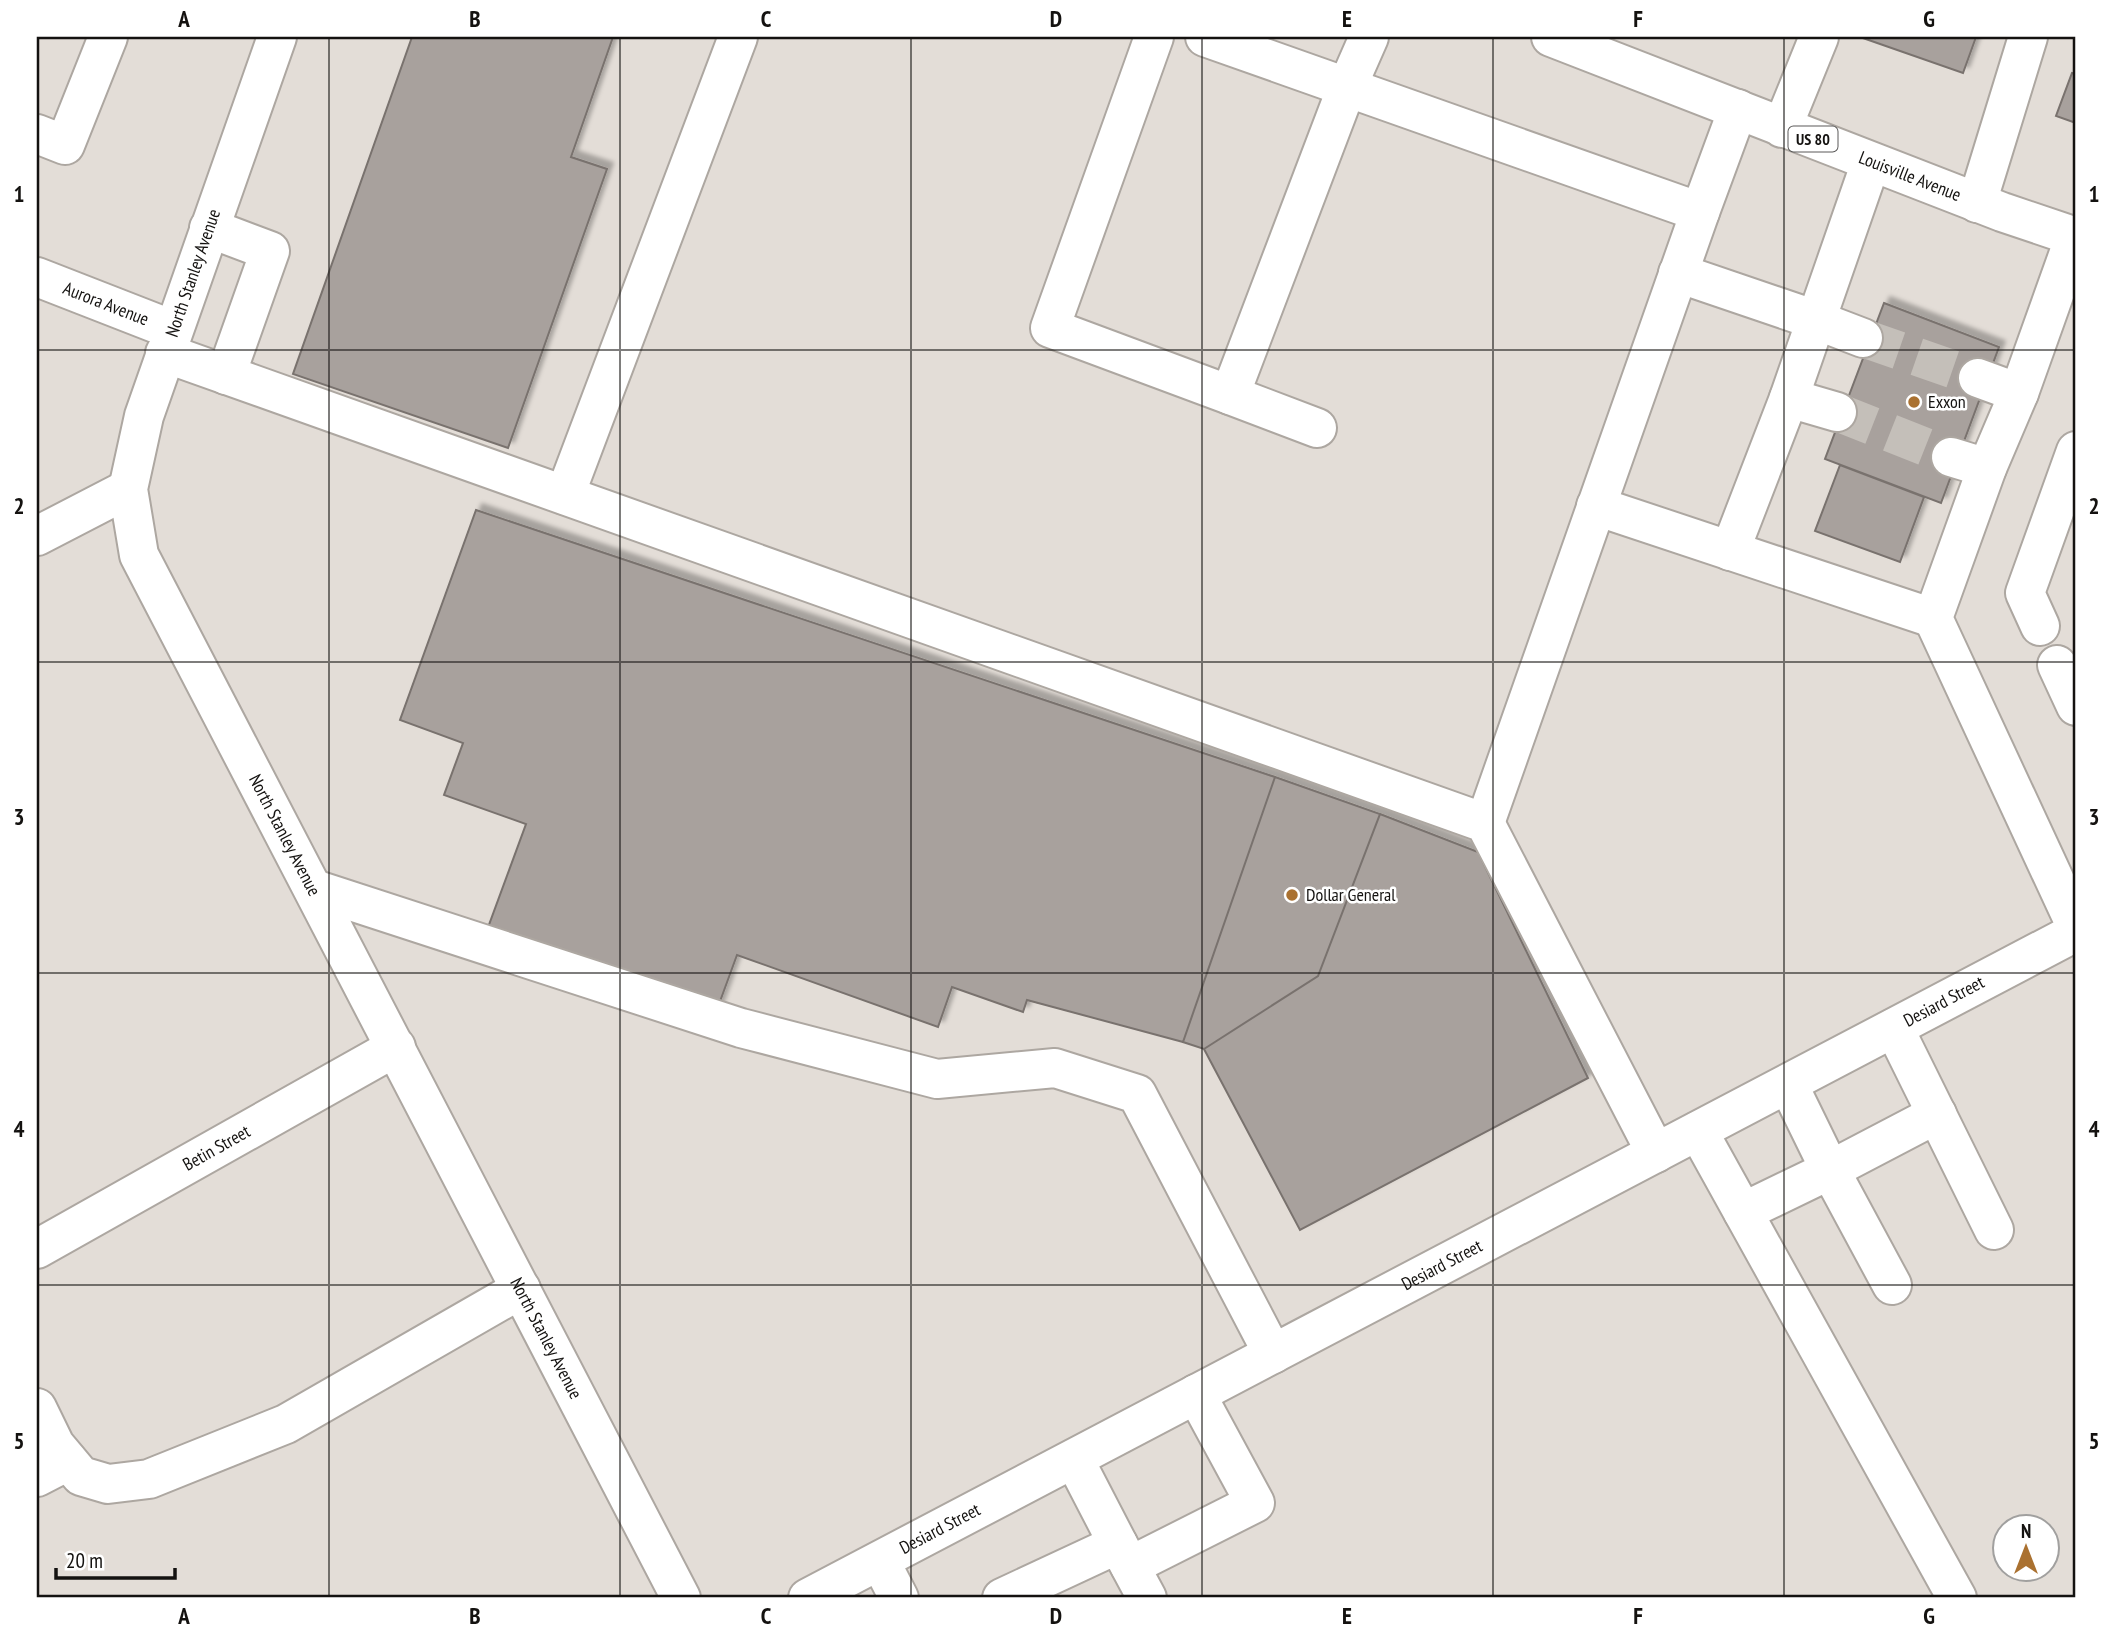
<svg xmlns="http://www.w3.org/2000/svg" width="2113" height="1635" viewBox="0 0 2113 1635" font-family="'PT Sans Narrow',sans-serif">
<defs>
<filter id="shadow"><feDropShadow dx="6" dy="-6" stdDeviation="2" flood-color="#0004"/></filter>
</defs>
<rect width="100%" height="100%" fill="#e3ddd7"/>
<!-- building -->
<path fill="#a8a19d" stroke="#79726e" stroke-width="2" filter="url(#shadow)" d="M 412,37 L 613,37 L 571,157 L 607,169 L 508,448 L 293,374 Z
M 1860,37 L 1976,37 L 1963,73 Z
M 2072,73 L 2076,74 L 2076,123 L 2056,116 Z
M 1884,303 L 1999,347 L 1941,503 L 1825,459 Z
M 1840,465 L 1924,497 L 1900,562 L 1815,531 Z
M 476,510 L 1275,777 L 1183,1042 L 1027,1000 L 1023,1012 L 952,987 L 938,1027 L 737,955 L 715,1015 L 486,933 L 526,824 L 444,795 L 463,743 L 400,720 Z
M 1275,777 L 1380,814 L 1318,976 L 1204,1049 L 1183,1042 Z
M 1380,814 L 1478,852 L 1588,1078 L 1300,1230 L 1204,1049 L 1318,976 Z"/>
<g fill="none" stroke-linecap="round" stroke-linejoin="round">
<!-- minor-tunnel -->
<path stroke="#c4bfb9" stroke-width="38" stroke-dasharray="38 19" stroke-linecap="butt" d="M 1863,338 L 1978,378
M 1837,412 L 1951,457"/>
<defs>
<g id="minor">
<path id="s1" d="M 277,37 L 144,416 L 128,489 L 139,555 L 681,1598"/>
<path d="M 1154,37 L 1050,328 L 1230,395 L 1347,87 L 1369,37"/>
<path d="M 1205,37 L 1700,212 L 1738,109"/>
<path d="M 1782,128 L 1819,37"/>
<path d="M 37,134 L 65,145 L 108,37"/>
<path d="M 1977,203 L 2028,37"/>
<path d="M 209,228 L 270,251 L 226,375"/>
<path d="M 2075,236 L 2019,393 L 1987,468 L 1933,618 L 2076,926"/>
<path d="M 1678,273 L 1816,320 L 1863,338"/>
<path id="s2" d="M 37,277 L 173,330"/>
<path d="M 165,353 L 1485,823 L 1656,1153"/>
<path d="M 1978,378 L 2019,393"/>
<path d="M 1230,395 L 1317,428"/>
<path d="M 1789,398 L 1837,412"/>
<path d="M 1951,457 L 1987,468"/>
<path d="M 565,495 L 738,37"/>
<path d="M 1596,506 L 1933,618"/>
<path d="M 37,536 L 128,489"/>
<path d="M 1730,551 L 1789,398 L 1871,162"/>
<path d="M 2040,626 L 2025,593 L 2076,451"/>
<path d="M 2057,665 L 2076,706"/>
<path d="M 1485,823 L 1700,212"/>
<path d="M 314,889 L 741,1028 L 937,1079 L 1055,1068 L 1137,1094 L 1273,1354"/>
<path d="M 1894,1028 L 1994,1230"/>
<path d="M 1788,1084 L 1830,1170 L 1892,1285"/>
<path d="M 1698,1131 L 1957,1598"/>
<path d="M 1743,1212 L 1830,1170 L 1937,1114"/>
<path id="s3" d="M 37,1249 L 396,1047"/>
<path d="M 37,1408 L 55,1445 L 81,1476 L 108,1484 L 149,1479 L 286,1424 L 521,1289"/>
<path d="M 1074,1459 L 1118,1544"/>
<path d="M 37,1477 L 68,1461"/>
<path d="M 880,1561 L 899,1598"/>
<path d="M 1130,1566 L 1255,1503 L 1196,1394"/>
<path id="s4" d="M 808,1598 L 2076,932"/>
<path d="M 1002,1598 L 1118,1544 L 1147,1598"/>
</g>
<g id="major">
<path id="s5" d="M 1551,37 L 2002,212 L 2076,237"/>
</g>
</defs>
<!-- minor casing -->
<use href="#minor" stroke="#ada7a1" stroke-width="42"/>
<!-- major casing -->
<use href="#major" stroke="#ada7a1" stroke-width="42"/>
<!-- minor -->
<use href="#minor" stroke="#fff" stroke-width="38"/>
<!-- major -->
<use href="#major" stroke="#fff" stroke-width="38"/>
</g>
<!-- grid -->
<path fill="none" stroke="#141210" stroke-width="2" stroke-opacity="0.55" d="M 329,37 L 329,1598M 620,37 L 620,1598M 911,37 L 911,1598M 1202,37 L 1202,1598M 1493,37 L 1493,1598M 1784,37 L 1784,1598M 37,350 L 2076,350M 37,662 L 2076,662M 37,973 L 2076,973M 37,1285 L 2076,1285"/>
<!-- markers -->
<g fill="#aa7130" stroke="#fff" stroke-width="2.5">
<circle cx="1914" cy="402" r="7"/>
<circle cx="1292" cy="895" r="7"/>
</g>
<g text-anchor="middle" stroke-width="5" stroke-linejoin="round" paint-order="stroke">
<!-- shield labels -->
<rect fill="#fff" stroke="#5a5958" stroke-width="2" x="1788.5" y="126.5" width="49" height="25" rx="5"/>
<g font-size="16" font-weight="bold" fill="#141210">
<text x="1813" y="145">US 80</text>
</g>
<!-- street labels -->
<g font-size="18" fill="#141210" stroke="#fff">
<text dy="6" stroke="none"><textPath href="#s5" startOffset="385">Louisville Avenue</textPath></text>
<text transform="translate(193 273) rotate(-71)" y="6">North Stanley Avenue</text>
<text dy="6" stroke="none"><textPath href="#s2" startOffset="74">Aurora Avenue</textPath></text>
<text dy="6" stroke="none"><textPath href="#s1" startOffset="859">North Stanley Avenue</textPath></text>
<text dy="6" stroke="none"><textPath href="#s4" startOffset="1283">Desiard Street</textPath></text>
<text dy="6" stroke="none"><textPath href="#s3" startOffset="206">Betin Street</textPath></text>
<text dy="6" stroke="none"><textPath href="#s4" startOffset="716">Desiard Street</textPath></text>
<text dy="6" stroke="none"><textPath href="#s1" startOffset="1426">North Stanley Avenue</textPath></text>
<text dy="6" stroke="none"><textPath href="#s4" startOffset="149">Desiard Street</textPath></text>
</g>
<!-- poi labels -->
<g font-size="18" fill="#141210" stroke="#fff" text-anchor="start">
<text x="1928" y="408">Exxon</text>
<text x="1306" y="901">Dollar General</text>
</g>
</g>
<!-- border -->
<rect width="2113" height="1635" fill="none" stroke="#ffffff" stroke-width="77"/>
<!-- north arrow -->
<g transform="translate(2026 1548)"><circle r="33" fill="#ffffff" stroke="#a1a09f" stroke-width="2"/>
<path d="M0-5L12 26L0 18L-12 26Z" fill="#aa7130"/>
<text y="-10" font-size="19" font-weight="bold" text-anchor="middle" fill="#141210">N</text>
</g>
<!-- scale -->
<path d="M56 1568v10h119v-10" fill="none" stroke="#141210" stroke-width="3.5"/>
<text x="66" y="1568" font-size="21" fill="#141210" stroke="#ffffff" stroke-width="5" paint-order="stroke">20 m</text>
<rect x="38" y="38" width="2036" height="1558" fill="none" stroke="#141210" stroke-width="2.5"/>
<g font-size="23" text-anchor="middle" font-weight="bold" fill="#141210">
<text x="184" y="27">A</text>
<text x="475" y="27">B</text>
<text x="766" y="27">C</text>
<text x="1056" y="27">D</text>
<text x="1347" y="27">E</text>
<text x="1638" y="27">F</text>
<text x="1929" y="27">G</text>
<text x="19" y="202">1</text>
<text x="2094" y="202">1</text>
<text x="19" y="514">2</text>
<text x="2094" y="514">2</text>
<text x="19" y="825">3</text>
<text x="2094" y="825">3</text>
<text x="19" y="1137">4</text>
<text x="2094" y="1137">4</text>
<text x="19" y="1449">5</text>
<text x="2094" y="1449">5</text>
<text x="184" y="1624">A</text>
<text x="475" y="1624">B</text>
<text x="766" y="1624">C</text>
<text x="1056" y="1624">D</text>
<text x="1347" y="1624">E</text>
<text x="1638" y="1624">F</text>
<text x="1929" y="1624">G</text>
</g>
</svg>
